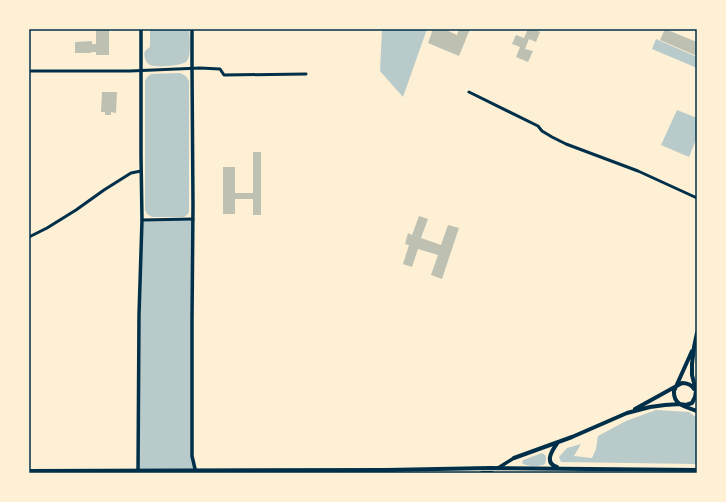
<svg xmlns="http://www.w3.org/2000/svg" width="726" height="502" viewBox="0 0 726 502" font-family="Arial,sans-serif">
<rect width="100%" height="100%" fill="#fdf0d5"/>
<!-- green -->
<path fill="#b9caca" d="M 150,29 L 187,29 L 189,30 C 190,37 191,56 187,61 C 183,66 156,68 150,65 C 146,63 143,56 145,51 C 146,50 148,48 150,47 Z
M 382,29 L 427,29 L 403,97 L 380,71 Z
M 656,39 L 697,57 L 697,68 L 652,49 Z
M 180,73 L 186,76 L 189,81 L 189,212 L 187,215 L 184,217 L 152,217 L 147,214 L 145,210 L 145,81 L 147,77 L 151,74 Z
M 677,110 L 697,118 L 697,137 L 689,157 L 661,145 Z
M 193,219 L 192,456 L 196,473 L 138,473 L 142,220 Z
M 656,410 L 689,412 L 697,418 L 697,464 L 561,462 L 559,457 L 567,448 L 581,444 L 574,456 L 592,458 L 596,449 L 598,436 L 626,421 Z
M 542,453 L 546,456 L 546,459 L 545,464 C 539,467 527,467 522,463 L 523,460 Z
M 576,471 L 697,473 L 576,473 Z"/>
<!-- building -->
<path fill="#bec0b2" d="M 96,29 L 109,29 L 109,55 L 96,55 L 96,52 L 91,52 L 91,53 L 75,53 L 75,42 L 92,41 L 92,44 L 96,44 Z
M 433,29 L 444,29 L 457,35 L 459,29 L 470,29 L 459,56 L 428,43 Z
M 528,29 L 534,29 L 540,32 L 536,42 L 529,39 L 525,49 L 533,51 L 528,62 L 516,57 L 520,47 L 512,44 L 516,35 L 524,38 Z
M 665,29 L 697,42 L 697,56 L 660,40 Z
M 102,92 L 117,92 L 116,113 L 111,112 L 111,115 L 105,115 L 105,112 L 101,112 Z
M 253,152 L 261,152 L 261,215 L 253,215 L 253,199 L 235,199 L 235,214 L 223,214 L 223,167 L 235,167 L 235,193 L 253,193 Z
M 419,216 L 428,219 L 421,238 L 441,245 L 448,225 L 459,228 L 442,279 L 431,275 L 438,255 L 418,249 L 412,267 L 403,264 L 409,245 L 405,244 L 408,233 L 412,235 Z"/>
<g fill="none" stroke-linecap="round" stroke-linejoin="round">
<!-- minor -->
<path stroke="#003049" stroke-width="3" d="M 29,71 L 130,71 L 200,68 L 220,69 L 224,75 L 306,74
M 469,92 L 538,126 L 542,131 L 552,137 L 566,144 L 638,171 L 697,198
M 142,220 L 193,219
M 29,237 L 47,228 L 76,210 L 104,190 L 131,173 L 141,171"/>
<!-- tertiary -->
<path stroke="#003049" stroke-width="3.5" d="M 192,29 L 192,68 L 193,205 L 192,322 L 192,456 L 196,473
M 498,468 L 514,458
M 138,473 L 139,315 L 142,220 L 141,156 L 141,29"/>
<!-- secondary -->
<path stroke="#003049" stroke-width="4" d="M 692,351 L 674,391 C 673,405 686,407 697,411
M 635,409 L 682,383 C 687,383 691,384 694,389
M 514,458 L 572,437 L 627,413 L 650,407 L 665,405 L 680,404 L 686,405 L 692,403 L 695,397 L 696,391 L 692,375 L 692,364 L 694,347 L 697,333
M 557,467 C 543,463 553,449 558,442
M 29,471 L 386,470 L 490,468 L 697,470
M 482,473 L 492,473"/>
</g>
<!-- border -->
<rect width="726" height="502" fill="none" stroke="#fdf0d5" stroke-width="60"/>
<rect x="30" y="30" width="666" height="442" fill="none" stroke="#003049" stroke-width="1.5"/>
</svg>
